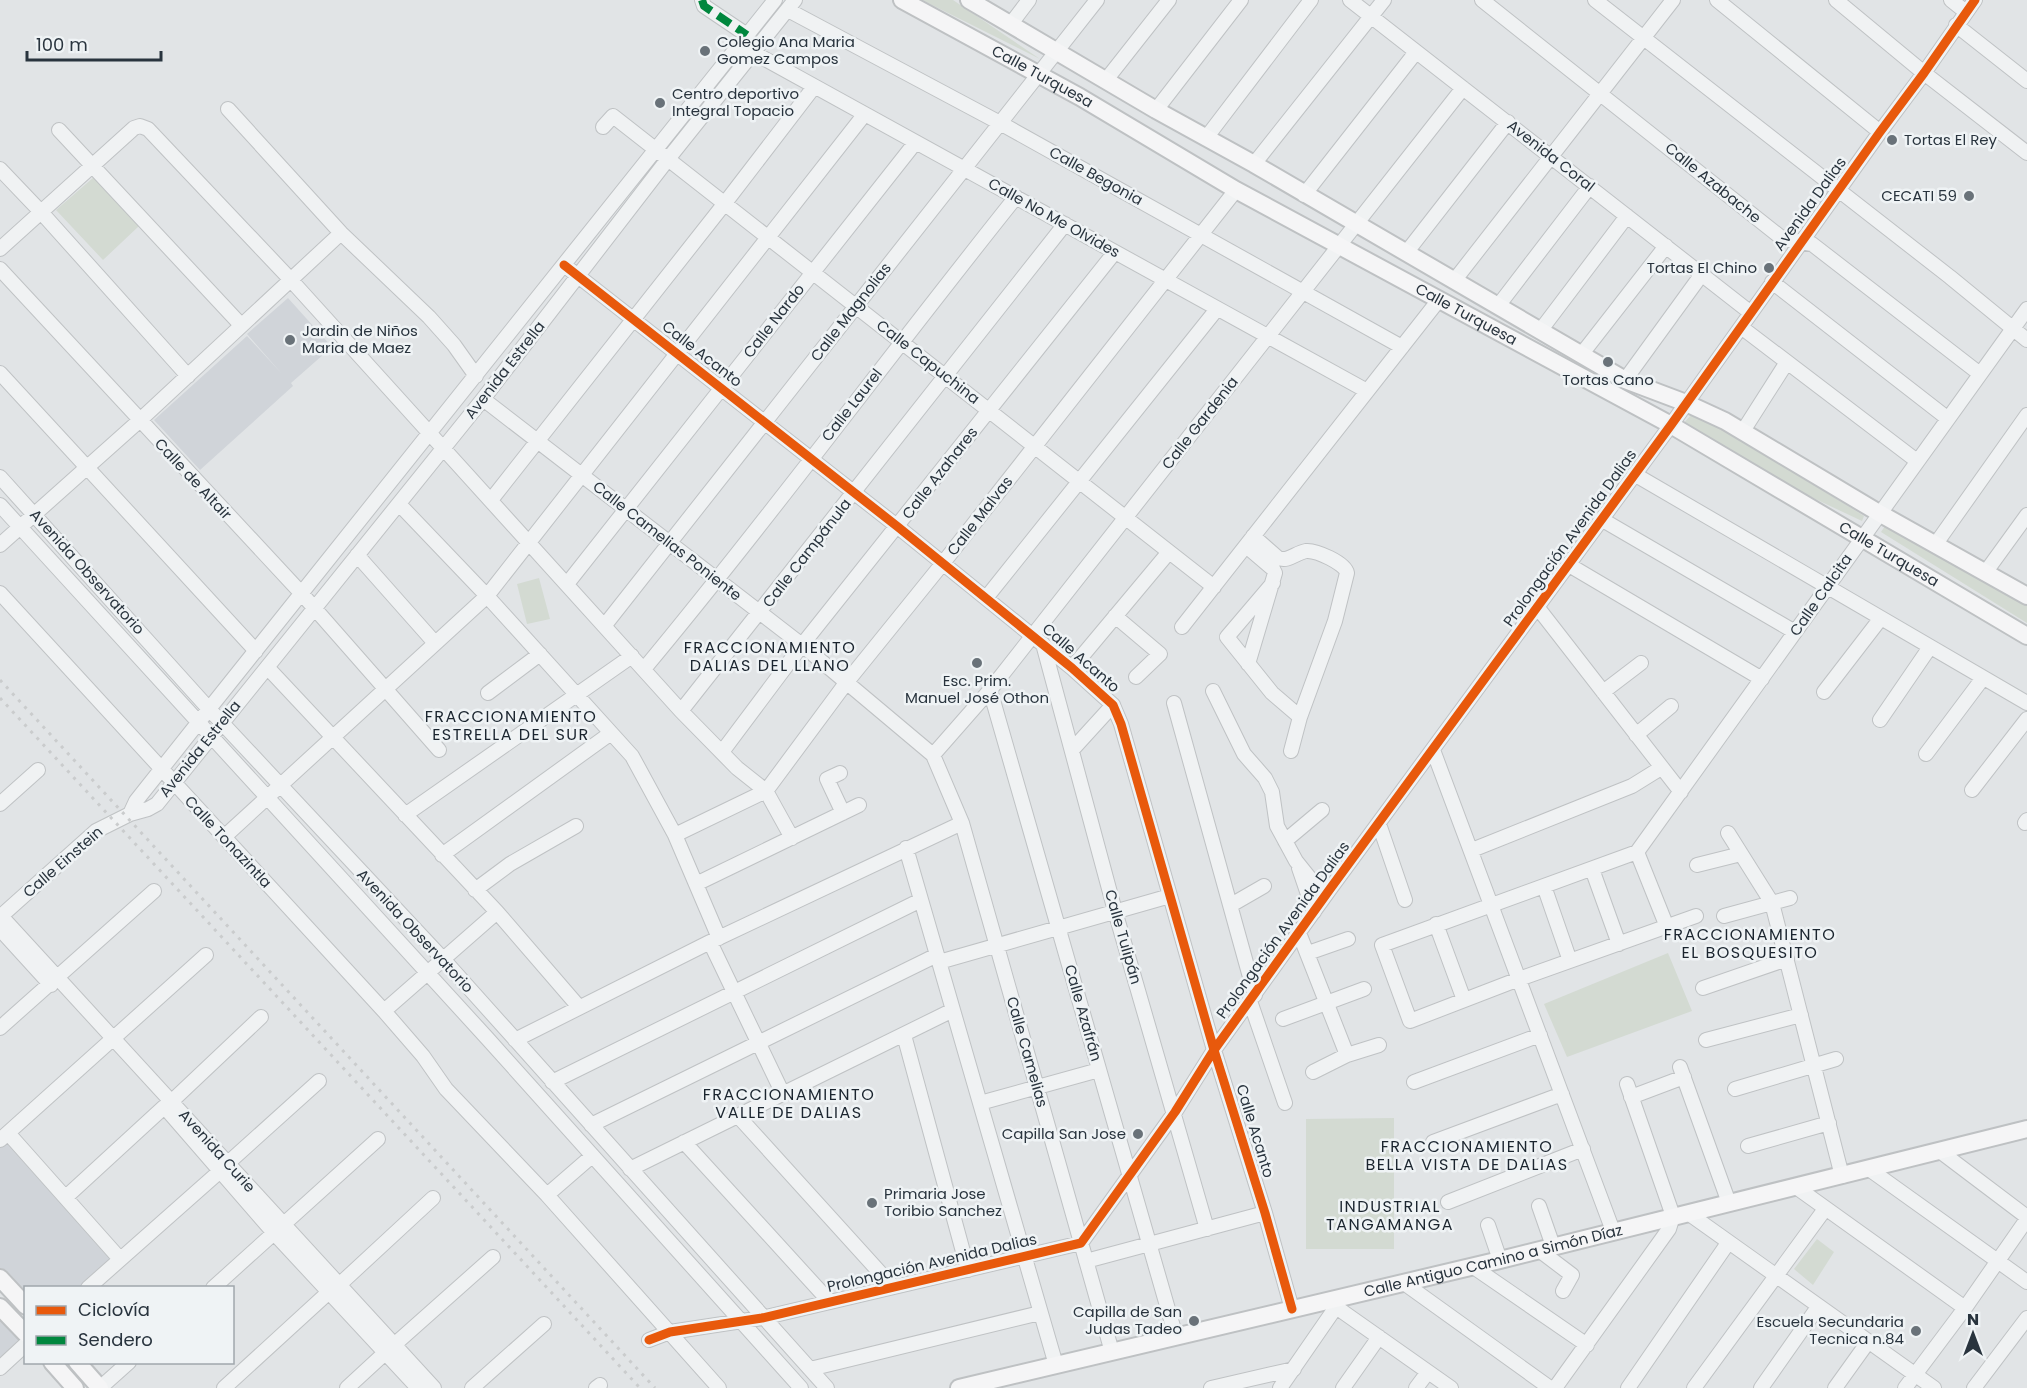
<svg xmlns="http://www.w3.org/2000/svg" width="2027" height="1388" viewBox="0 0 2027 1388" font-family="Poppins,sans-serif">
<rect width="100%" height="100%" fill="#e1e4e6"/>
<!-- built -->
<path fill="#d0d4d9" d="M 288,298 L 332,347 L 291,383 L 293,386 L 200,470 L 154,420 L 247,336 L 282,374 L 247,334 Z
M 7,1141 L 114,1257 L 81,1287 L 26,1288 L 25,1297 L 0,1270 L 0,1147 Z
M 0,1316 L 23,1340 L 0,1362 Z"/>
<!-- green -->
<path fill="#d3dad2" d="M 922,0 L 953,0 L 1040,59 Z
M 94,177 L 139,226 L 103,260 L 56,210 Z
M 1692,414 L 1803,472 L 1806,480 L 1864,516 L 1862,521 L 1794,489 L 1680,427 Z
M 1885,526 L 2027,603 L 2027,623 L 1881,532 Z
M 539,578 L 550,619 L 527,624 L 517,584 Z
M 1668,953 L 1692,1011 L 1567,1057 L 1544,1004 Z
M 1394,1118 L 1394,1249 L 1306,1249 L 1306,1119 Z
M 1817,1239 L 1834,1252 L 1813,1285 L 1794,1269 Z"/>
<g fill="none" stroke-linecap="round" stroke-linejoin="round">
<defs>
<path id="minor" d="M 702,0 L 704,6 L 747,35
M 1350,0 L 1751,313
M 1482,0 L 1783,239 L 1812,244 L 1980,374
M 1595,0 L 1950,277 L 2027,340
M 1717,0 L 1880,132
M 1836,0 L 1924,73 L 2027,153
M 1951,0 L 1966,12
M 788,10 L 1000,123 L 1402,347
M 1010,25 L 1029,0
M 1956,25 L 2027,81
M 747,49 L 1367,391
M 1106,80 L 1169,0
M 228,109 L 341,233 L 429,317 L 454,345 L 476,376
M 1156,110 L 1241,0
M 603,127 L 613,116 L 1214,587
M 59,130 L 241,325
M 1206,138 L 1311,0
M 1254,164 L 1384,0
M 0,169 L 41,212 L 188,376
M 1304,195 L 1416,52
M 0,249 L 134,128 L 140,126 L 148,129 L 290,279 L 681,711 L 737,768 L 766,791 L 792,838
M 1406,253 L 1508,122
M 564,265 L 898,527 L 1072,668 L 1113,705 L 1121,724 L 1214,1050 L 1265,1213 L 1292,1309
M 0,269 L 302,594 L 439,750
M 1454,281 L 1673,0
M 1772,282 L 1947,418
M 1498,306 L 1590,186
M 1741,327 L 1917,461
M 1540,331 L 1627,216
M 1581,355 L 1666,246
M 0,373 L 256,651
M 1625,380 L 1702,274
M 483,399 L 802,645 L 933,755 L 962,823 L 1112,1352
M 1743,431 L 1787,362
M 1634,474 L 2027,703
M 0,477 L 209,709 L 443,959 L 827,1388
M 491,500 L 725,203 L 814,87
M 399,504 L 487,596 L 632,756 L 675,835 L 719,938
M 0,505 L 487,1038 L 801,1388
M 1601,519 L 1795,632
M 1253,536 L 1278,558 C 1289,562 1295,553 1306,551 C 1316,550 1345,563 1347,573 L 1335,621 L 1300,717 L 1291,751
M 0,545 L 139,421 L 341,233
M 1935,545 L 2027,415
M 1246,546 L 1273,569 L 1275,573 L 1248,664
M 357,555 L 435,643
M 1569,565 L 1762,679
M 1985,573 L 2027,515
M 1273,583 L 1227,637 L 1272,693 L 1300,717
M 567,584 L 915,143
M 0,593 L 384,1011 L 423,1056 L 446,1089 L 547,1195 L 719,1388
M 986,598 L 1217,309
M 1538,608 L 1681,792
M 1115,616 L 1160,654 L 1136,677
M 605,625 L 1097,0
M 1182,627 L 1438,301
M 1043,644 L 1115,911 L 1207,1229
M 267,667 L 497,912 L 579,1007
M 1072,668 L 1169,552
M 644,669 C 772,515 891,353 1016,197
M 990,690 L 1176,1337
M 1213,691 L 1244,754 L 1265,778 L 1272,792 L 1277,826 L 1296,861 L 1312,881 L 1330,889
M 1603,692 L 1641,663
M 1824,692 L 1881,618
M 488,693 L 540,654
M 1174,703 L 1255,995
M 681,711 L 1065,224
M 1880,720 L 1930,647
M 1636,735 L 1671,706
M 1072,750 L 1113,705
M 1433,750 L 1613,1231
M 722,752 L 802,645 L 1115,252
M 1926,754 L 1983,678
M 933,755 L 990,690 L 1463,88
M 840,773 L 827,779 L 843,813
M 1972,790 L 2027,719
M 0,804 L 38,770
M 130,814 L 136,801 L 209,709 L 775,0
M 405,815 L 632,656
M 2025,823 L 2027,820
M 1379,824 L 1405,900
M 1728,833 L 1772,903 L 1842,1176
M 675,835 L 766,791 L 846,683 L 943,563 L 1236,190
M 224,837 L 487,596 L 864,115
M 1285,841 L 1322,810
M 906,848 L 1056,1365
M 1472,850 L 1632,786 L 1661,768
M 1637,852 L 2027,309
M 1637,852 L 1382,945 L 1410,1021 L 1519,979 L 1696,916
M 1637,852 L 1667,927
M 442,855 L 611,733
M 1697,865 L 1741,854
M 1299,868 L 1314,912
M 1592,869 L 1619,944
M 696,884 L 859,805
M 1544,886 L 1570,961
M 475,890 L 510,864 L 576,826
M 1231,905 L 1264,886
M 0,915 L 434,1388
M 1724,916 L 1790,898
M 0,917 L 96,831 L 130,814 L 148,809 L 157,804 L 483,399 L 668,159 L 795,0
M 1436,924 L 1464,1000
M 0,929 L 51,985
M 1299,933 L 1347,1055
M 710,942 L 783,1094
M 1308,953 L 1348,939
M 939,962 L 1170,896
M 1703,988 L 1787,959
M 1250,1001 L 1285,1103
M 384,1011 L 497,912
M 1283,1019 L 1364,989
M 0,1028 L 154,891
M 904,1035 L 968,1270
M 515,1040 L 710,942 L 962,823
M 1706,1040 L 1801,1015
M 1680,1067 L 1729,1203
M 1313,1072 L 1347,1055 L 1379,1045
M 552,1082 L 921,900
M 1414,1082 L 1540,1035
M 1735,1089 L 1836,1059
M 1631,1097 L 1684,1077
M 171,1102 L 261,1017
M 980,1103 L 1099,1070
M 168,1111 L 274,1233 L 418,1388
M 738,1116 L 893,1287
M 591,1125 L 937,955
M 8,1133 L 120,1259
M 0,1140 L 206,955
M 684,1142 L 830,1302
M 1433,1142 L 1562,1094
M 1748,1146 L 1829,1123
M 1941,1152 L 2027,1217
M 228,1163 L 319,1081
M 630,1169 L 953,1010
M 1869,1169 L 2027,1282
M 1796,1187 L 1965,1308
M 547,1195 L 592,1156
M 66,1197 L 164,1107
M 1448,1202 L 1583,1149
M 1539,1206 L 1553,1246
M 1688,1213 L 1934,1388
M 1488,1225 L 1500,1260
M 1539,1250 L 1572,1275 L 1563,1291
M 1086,1261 L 1265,1213
M 1472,1266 L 1587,1345
M 1404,1283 L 1550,1388
M 339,1285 L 433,1198
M 88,1288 L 219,1172
M 213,1288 L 378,1139
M 1336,1307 L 1451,1388
M 649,1340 L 670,1332 L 762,1318 L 1081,1243 L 1175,1112 L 1214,1050 L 1330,889 L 1671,425 L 1880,132 L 1924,73 L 1975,0
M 394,1345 L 493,1257
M 0,1368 L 26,1344
M 810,1369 L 1040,1313
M 100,1388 L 129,1362
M 224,1388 L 330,1291
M 347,1388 L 386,1352
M 472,1388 L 544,1324
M 596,1388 L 600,1385
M 1211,1388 L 1294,1369
M 1280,1388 L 1336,1307 L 1334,1299
M 1343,1388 L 1379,1337
M 1416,1388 L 1428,1372
M 1555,1388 L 1669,1229 L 1673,1216 L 1627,1084
M 1628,1388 L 1728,1243
M 1694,1388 L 1825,1209
M 1761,1388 L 1818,1307
M 1835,1388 L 1868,1342
M 1905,1388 L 1965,1308 L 2027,1219
M 1974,1388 L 2027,1318"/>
<g id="major">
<path id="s1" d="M 902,0 L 1080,97 L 1236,190 L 1671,425 L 2027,636"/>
<path d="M 969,0 L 1156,110 L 1254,164 L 1625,380 L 1686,403 L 1725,421 L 1879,513 L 2027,596"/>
<path d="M 0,1278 L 26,1306"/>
<path d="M 0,1307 L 26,1334"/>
<path d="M 52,1362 L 75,1388"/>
<path d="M 77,1362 L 100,1388"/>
<path id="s2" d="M 959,1388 L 1500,1260 L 2027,1129"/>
</g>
</defs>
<!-- minor casing -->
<use href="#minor" stroke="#bfc2c4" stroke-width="16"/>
<!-- major casing -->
<use href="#major" stroke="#bec1c3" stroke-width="20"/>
<!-- minor -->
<use href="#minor" stroke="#f0f2f3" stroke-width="14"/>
<!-- major -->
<use href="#major" stroke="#f5f5f6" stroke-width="16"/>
<!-- rail -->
<path stroke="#cacccd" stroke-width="3" stroke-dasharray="3 6" stroke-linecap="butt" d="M 0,680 L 655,1388
M 0,698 L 640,1388"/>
<!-- quiet -->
<path stroke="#00873e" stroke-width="8" stroke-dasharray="15 8" stroke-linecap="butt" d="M 702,0 L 704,6 L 747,35"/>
<defs>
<path id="cycleway" d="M 564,265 L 898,527 L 1072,668 L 1113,705 L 1121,724 L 1214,1050 L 1265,1213 L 1292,1309
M 649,1340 L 670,1332 L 762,1318 L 1081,1243 L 1175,1112 L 1214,1050 L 1330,889 L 1671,425 L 1880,132 L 1924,73 L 1975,0"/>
</defs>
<!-- cycleway casing -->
<use href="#cycleway" stroke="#eff3f5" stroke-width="13"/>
<!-- cycleway -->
<use href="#cycleway" stroke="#e8590c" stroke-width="9"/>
</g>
<!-- markers -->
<g fill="#697279" stroke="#eff3f5" stroke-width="2">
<circle cx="705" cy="51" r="6"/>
<circle cx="660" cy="103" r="6"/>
<circle cx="1892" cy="140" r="6"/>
<circle cx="1969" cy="196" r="6"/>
<circle cx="1769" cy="268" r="6"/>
<circle cx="290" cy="340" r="6"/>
<circle cx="1608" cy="362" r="6"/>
<circle cx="977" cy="663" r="6"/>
<circle cx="1138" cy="1134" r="6"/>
<circle cx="872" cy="1203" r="6"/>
<circle cx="1194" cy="1321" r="6"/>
<circle cx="1916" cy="1331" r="6"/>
</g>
<g text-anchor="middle" stroke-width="5" stroke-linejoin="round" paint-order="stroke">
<!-- poi labels -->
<g font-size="15" fill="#29343e" stroke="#eff3f5" text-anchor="start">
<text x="717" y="47">Colegio Ana Maria<tspan x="717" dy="17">Gomez Campos</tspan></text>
<text x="672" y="99">Centro deportivo<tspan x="672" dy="17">Integral Topacio</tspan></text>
<text x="1904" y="145">Tortas El Rey</text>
<text x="1957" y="201" text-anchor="end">CECATI 59</text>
<text x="1757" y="273" text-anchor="end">Tortas El Chino</text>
<text x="302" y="336">Jardin de Niños<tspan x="302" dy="17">Maria de Maez</tspan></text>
<text x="1608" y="385" text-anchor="middle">Tortas Cano</text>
<text x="977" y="686" text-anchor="middle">Esc. Prim.<tspan x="977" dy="17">Manuel José Othon</tspan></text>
<text x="1126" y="1139" text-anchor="end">Capilla San Jose</text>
<text x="884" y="1199">Primaria Jose<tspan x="884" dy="17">Toribio Sanchez</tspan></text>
<text x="1182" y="1317" text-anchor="end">Capilla de San<tspan x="1182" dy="17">Judas Tadeo</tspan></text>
<text x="1904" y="1327" text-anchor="end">Escuela Secundaria<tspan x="1904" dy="17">Tecnica n.84</tspan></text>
</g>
<!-- street labels -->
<g font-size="15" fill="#29343e" stroke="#eff3f5">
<text dy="5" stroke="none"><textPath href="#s1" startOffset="160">Calle Turquesa</textPath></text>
<text transform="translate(1551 156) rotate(38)" y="5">Avenida Coral</text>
<text transform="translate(1096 176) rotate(29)" y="5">Calle Begonia</text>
<text transform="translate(1713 183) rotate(39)" y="5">Calle Azabache</text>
<text transform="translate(1810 204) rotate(-54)" y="5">Avenida Dalias</text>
<text transform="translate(1054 218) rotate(29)" y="5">Calle No Me Olvides</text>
<text transform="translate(851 312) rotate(-52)" y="5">Calle Magnolias</text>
<text dy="5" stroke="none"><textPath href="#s1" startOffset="646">Calle Turquesa</textPath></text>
<text transform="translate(774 321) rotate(-52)" y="5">Calle Nardo</text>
<text transform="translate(702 354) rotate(38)" y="5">Calle Acanto</text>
<text transform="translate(928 362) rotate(38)" y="5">Calle Capuchina</text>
<text transform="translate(505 370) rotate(-52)" y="5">Avenida Estrella</text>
<text transform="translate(852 405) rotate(-52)" y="5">Calle Laurel</text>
<text transform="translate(1200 423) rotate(-52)" y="5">Calle Gardenia</text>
<text transform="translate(940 473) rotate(-52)" y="5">Calle Azahares</text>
<text transform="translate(193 479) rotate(47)" y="5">Calle de Altair</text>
<text transform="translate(980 516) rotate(-52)" y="5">Calle Malvas</text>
<text transform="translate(1570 538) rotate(-54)" y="5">Prolongación Avenida Dalias</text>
<text transform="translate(667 541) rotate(38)" y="5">Calle Camelias Poniente</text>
<text transform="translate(807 553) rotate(-52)" y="5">Calle Campánula</text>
<text dy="5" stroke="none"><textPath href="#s1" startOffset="1132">Calle Turquesa</textPath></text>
<text transform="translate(87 572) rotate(48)" y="5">Avenida Observatorio</text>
<text transform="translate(1821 595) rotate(-55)" y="5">Calle Calcita</text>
<text transform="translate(1081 658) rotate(41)" y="5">Calle Acanto</text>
<text transform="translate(200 749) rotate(-51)" y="5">Avenida Estrella</text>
<text transform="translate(228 842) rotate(47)" y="5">Calle Tonazintla</text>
<text transform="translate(63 862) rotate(-41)" y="5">Calle Einstein</text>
<text transform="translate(1283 930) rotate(-54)" y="5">Prolongación Avenida Dalias</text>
<text transform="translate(415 931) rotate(47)" y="5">Avenida Observatorio</text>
<text transform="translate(1123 937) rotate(74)" y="5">Calle Tulipán</text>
<text transform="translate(1083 1013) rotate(74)" y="5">Calle Azafrán</text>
<text transform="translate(1027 1052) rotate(74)" y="5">Calle Camelias</text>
<text transform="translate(1255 1131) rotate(73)" y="5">Calle Acanto</text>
<text transform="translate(217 1151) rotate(48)" y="5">Avenida Curie</text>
<text dy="5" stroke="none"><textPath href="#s2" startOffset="549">Calle Antiguo Camino a Simón Díaz</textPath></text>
<text transform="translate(932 1263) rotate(-13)" y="5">Prolongación Avenida Dalias</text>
</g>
<!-- neighbourhood labels -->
<g font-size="16" letter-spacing="1.5" fill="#1b252f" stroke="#eff3f5">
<text x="770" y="653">FRACCIONAMIENTO<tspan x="770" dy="18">DALIAS DEL LLANO</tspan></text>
<text x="511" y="722">FRACCIONAMIENTO<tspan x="511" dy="18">ESTRELLA DEL SUR</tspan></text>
<text x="1750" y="940">FRACCIONAMIENTO<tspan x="1750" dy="18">EL BOSQUESITO</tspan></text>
<text x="789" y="1100">FRACCIONAMIENTO<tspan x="789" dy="18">VALLE DE DALIAS</tspan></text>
<text x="1467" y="1152">FRACCIONAMIENTO<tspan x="1467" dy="18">BELLA VISTA DE DALIAS</tspan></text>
<text x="1390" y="1212">INDUSTRIAL<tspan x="1390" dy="18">TANGAMANGA</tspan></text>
</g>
</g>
<!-- legend -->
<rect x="24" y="1286" width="210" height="78" fill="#eff3f5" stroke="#a0a7ac" stroke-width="1.5"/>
<rect x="36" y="1306" width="30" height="9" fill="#e8590c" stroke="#a0a7ac" stroke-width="1.5"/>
<text x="78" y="1316" font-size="18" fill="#29343e">Ciclovía</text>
<rect x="36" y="1336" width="30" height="9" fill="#00873e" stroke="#a0a7ac" stroke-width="1.5"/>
<text x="78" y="1346" font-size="18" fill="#29343e">Sendero</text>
<!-- north arrow -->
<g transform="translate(1973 1334)" stroke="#eff3f5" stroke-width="4.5" paint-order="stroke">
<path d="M0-4.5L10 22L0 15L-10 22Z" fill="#29343e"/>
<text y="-9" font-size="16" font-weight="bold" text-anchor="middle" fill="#29343e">N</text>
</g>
<!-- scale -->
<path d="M27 51v9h134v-9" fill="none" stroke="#29343e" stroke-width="3"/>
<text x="36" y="51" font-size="18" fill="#29343e" stroke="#eff3f5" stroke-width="4.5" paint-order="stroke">100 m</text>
</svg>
